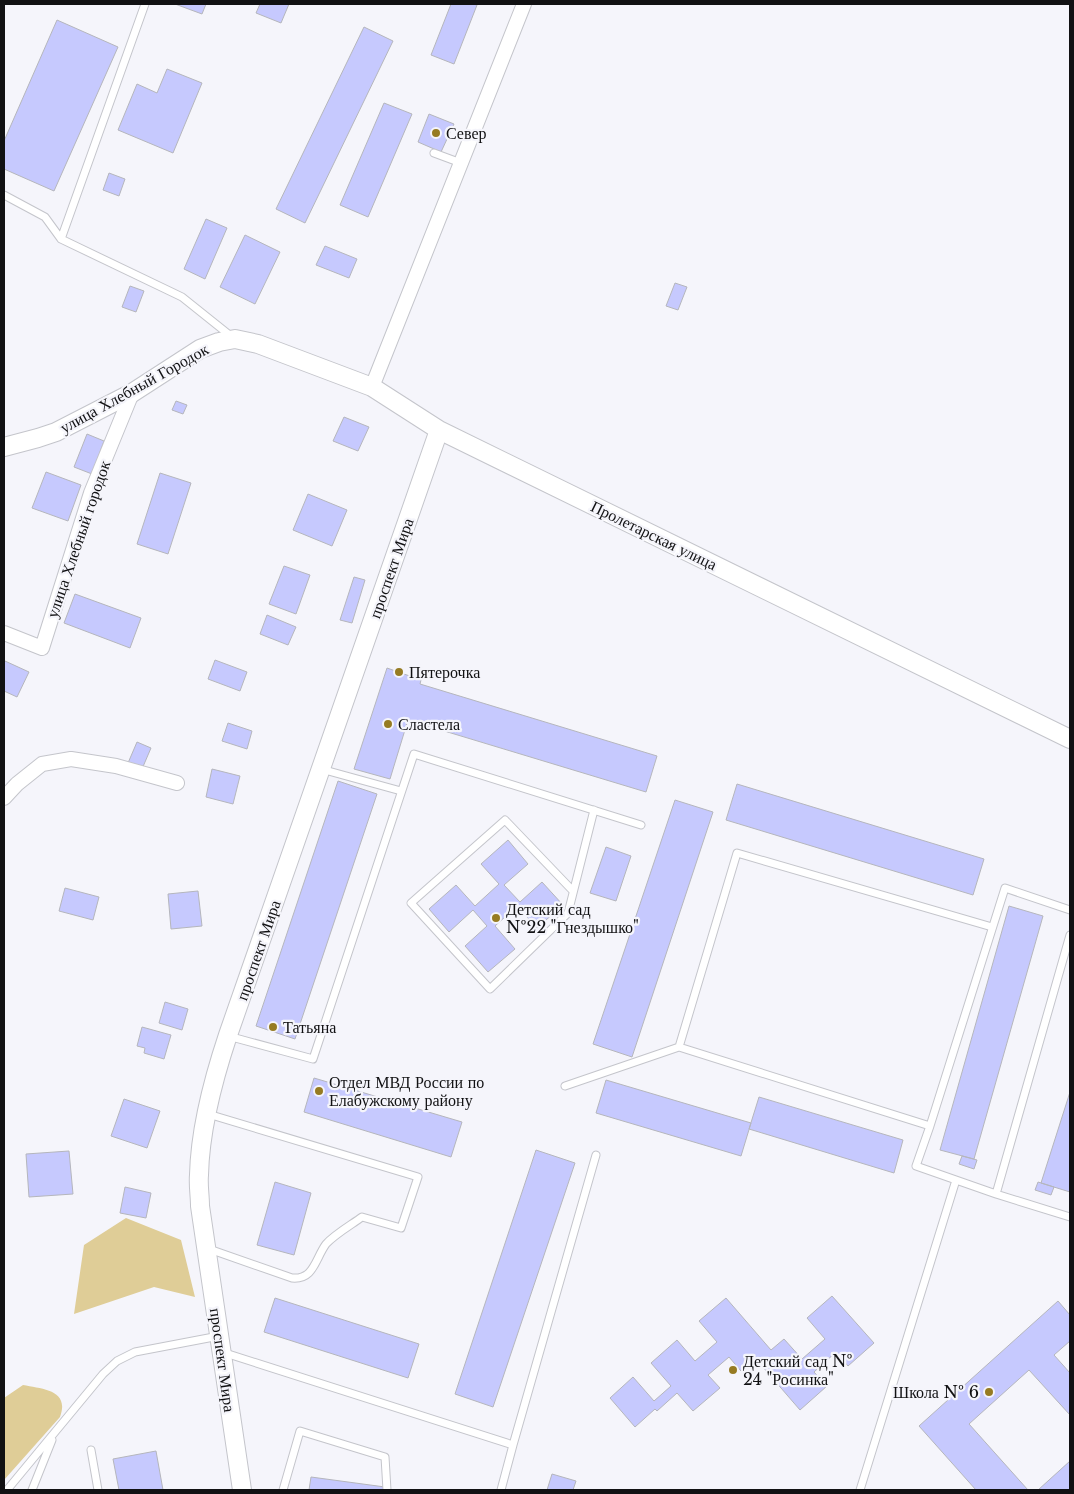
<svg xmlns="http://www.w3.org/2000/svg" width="1074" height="1494" viewBox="0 0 1074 1494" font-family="'Libre Baskerville',serif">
<rect width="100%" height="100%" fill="#f5f5fb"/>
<!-- green -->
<path fill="#dfcd97" d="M 126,1218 L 181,1240 L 195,1297 L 154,1287 L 74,1314 L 84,1245 Z
M 23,1385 C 43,1389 70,1390 60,1417 L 4,1480 L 4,1398 Z"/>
<!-- building -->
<path fill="#c6c9fe" stroke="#b5b6bc" d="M 175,4 L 206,4 L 202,14 Z
M 260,4 L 289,4 L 281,23 L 256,13 Z
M 451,4 L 473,4 L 477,5 L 454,64 L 431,55 Z
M 57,20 L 118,47 L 54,191 L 4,169 L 4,141 Z
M 364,27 L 393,41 L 305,223 L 276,209 Z
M 167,69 L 202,83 L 173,153 L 118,130 L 137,84 L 157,93 Z
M 384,103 L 412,114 L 368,217 L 340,205 Z
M 429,114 L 454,124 L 441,152 L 418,142 Z
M 109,173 L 125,179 L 119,196 L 103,190 Z
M 206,219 L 227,228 L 205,279 L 184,269 Z
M 245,235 L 280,252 L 255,304 L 220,287 Z
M 325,246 L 357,259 L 349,278 L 316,265 Z
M 675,283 L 687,287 L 678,310 L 666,306 Z
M 130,286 L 144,291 L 136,312 L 122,307 Z
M 176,401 L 187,405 L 183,414 L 172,410 Z
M 344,417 L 369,427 L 358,451 L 333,441 Z
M 87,434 L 104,441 L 92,474 L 74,467 Z
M 46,472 L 81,485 L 68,521 L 32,508 Z
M 160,473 L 191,483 L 168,554 L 137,544 Z
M 308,494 L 347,510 L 332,546 L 293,530 Z
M 284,566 L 310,575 L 296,614 L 269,604 Z
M 354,577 L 365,580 L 352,623 L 340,620 Z
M 75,594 L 141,618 L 130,648 L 64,623 Z
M 267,615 L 296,627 L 288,645 L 260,634 Z
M 215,660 L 247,672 L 240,691 L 208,679 Z
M 5,661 L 29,672 L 17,697 L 4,691 L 4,664 Z
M 387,668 L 421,680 L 420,684 L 657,756 L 646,792 L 408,720 L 390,779 L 354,769 Z
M 228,723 L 252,731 L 247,749 L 222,741 Z
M 137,742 L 151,748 L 142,769 L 128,763 Z
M 212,769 L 240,776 L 233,804 L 206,797 Z
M 338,781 L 377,794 L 295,1039 L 256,1026 Z
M 737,784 L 984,859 L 973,895 L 726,820 Z
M 675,800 L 713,812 L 632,1057 L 593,1044 Z
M 508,840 L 528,864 L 504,885 L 520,902 L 542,882 L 563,905 L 537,928 L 517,906 L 495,926 L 515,949 L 488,972 L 465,946 L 487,926 L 473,910 L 449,932 L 429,909 L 456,885 L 475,906 L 499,884 L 481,864 Z
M 606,847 L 631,856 L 616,901 L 590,893 Z
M 65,888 L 99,897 L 93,920 L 59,911 Z
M 198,891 L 202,926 L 171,929 L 168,894 Z
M 1009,906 L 1043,916 L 974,1159 L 940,1150 Z
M 165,1002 L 188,1009 L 182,1030 L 159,1023 Z
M 142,1027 L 171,1035 L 164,1059 L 144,1053 L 145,1048 L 137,1046 Z
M 314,1078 L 462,1122 L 451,1157 L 304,1112 Z
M 606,1080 L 751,1123 L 741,1156 L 596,1113 Z
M 1070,1092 L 1070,1192 L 1041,1183 Z
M 759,1097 L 903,1140 L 894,1173 L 749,1129 Z
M 124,1099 L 160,1111 L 147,1148 L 111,1136 Z
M 536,1150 L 575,1163 L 493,1407 L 455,1394 Z
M 69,1151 L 73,1194 L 29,1197 L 26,1154 Z
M 962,1156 L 977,1160 L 974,1169 L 959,1164 Z
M 275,1182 L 311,1193 L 294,1255 L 257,1245 Z
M 1038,1182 L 1054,1187 L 1051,1195 L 1035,1190 Z
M 125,1187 L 151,1193 L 146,1218 L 120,1213 Z
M 832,1296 L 874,1343 L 848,1366 L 836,1352 L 814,1372 L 827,1386 L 800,1410 L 755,1358 L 741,1371 L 729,1357 L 708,1375 L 720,1388 L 693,1411 L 677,1393 L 657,1411 L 655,1409 L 635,1427 L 610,1398 L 633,1377 L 654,1401 L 671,1386 L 651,1363 L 677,1340 L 695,1361 L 717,1342 L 699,1321 L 726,1298 L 771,1350 L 784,1339 L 802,1359 L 825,1339 L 807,1318 Z
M 275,1298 L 419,1344 L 408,1378 L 264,1332 Z
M 1058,1301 L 1070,1315 L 1070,1341 L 1054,1355 L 1070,1373 L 1070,1415 L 1029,1370 L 969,1424 L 1028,1490 L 976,1490 L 919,1426 Z
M 156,1451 L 163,1490 L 119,1490 L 113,1459 Z
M 1070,1461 L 1070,1490 L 1038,1490 Z
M 552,1474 L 576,1481 L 573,1490 L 547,1490 Z
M 311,1477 L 385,1487 L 384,1490 L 309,1490 Z"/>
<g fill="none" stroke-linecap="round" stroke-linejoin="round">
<defs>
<path id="service" d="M 434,153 L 461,163
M 4,195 L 45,217 L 61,239 L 182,297 L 232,337
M 61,239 L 145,4
M 321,769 L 401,791
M 573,891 L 505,820 L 411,903 L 490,989 L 568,913 L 594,810
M 992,927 L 737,853 L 679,1047 L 930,1126 L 1005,888 L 1070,910
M 228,1036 L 313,1059 L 414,754 L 641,825
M 565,1086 L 679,1047
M 208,1114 L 418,1177 L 401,1228 L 362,1217 C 351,1225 335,1234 326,1244 C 315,1259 314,1280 292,1278 L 209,1249
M 930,1126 L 916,1166 L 956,1180
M 996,1194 L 1070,1217
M 222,1352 L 513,1445 L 501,1490
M 513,1445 L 596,1155
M 91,1450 L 98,1490
M 7,1490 L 103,1374 L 117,1361 L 135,1352 L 219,1336
M 32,1490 L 52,1440
M 283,1490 L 300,1431 L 385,1457 L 387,1490
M 860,1490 L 956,1180 L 996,1194 L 1070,935"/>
<path id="minor" d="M 372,387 L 524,4
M 4,633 L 42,648 L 91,493 L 132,393
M 4,798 L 17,784 L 42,764 L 71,759 L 116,766 L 177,783"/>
<path id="tertiary" d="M 4,447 L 38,438 L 56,432 L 132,393 L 200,349 L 219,342 L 235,339 L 258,344 L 372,387 L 439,430 L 1070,739
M 242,1490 L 200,1206 C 200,1195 198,1185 199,1175 C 200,1128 213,1080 228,1035 L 439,430"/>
</defs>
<!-- service casing -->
<use href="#service" stroke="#c4c5cb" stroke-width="9"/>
<!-- minor casing -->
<use href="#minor" stroke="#c4c5cb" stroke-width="16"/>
<!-- tertiary casing -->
<use href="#tertiary" stroke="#c4c5cb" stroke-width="20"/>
<!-- service -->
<use href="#service" stroke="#fff" stroke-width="7"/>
<!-- minor -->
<use href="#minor" stroke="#fff" stroke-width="14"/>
<!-- tertiary -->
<use href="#tertiary" stroke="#fff" stroke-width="18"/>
</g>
<!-- markers -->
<g fill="#967b23" stroke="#f5f5fb" stroke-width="2">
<circle cx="436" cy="133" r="5"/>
<circle cx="399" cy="672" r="5"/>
<circle cx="388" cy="724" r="5"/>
<circle cx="496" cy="918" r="5"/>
<circle cx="273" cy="1027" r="5"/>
<circle cx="319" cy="1091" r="5"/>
<circle cx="733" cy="1370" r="5"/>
<circle cx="989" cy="1392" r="5"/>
</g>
<g text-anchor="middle" stroke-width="4.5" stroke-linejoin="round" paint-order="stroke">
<!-- poi labels -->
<g font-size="16" fill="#111113" stroke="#f5f5fb" text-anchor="start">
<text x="446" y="139">Север</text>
<text x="409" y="678">Пятерочка</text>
<text x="398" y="730">Сластела</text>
<text x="506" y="915">Детский сад<tspan x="506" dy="18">№22 "Гнездышко"</tspan></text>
<text x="283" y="1033">Татьяна</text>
<text x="329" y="1088">Отдел МВД России по<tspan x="329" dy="18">Елабужскому району</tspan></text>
<text x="743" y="1367">Детский сад №<tspan x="743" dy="18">24 "Росинка"</tspan></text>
<text x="979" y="1398" text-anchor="end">Школа № 6</text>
</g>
<!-- street labels -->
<g font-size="16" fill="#111113" stroke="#f5f5fb">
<text transform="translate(134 388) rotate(-29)" y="6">улица Хлебный Городок</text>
<text transform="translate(654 535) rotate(26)" y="6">Пролетарская улица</text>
<text transform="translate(78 539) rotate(-71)" y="6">улица Хлебный городок</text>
<text transform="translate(391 568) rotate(-71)" y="6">проспект Мира</text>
<text transform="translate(258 950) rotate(-71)" y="6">проспект Мира</text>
<text transform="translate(223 1360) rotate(82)" y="6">проспект Мира</text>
</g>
</g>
<!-- border -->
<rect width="1074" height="1494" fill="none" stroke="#111113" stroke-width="10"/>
</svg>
